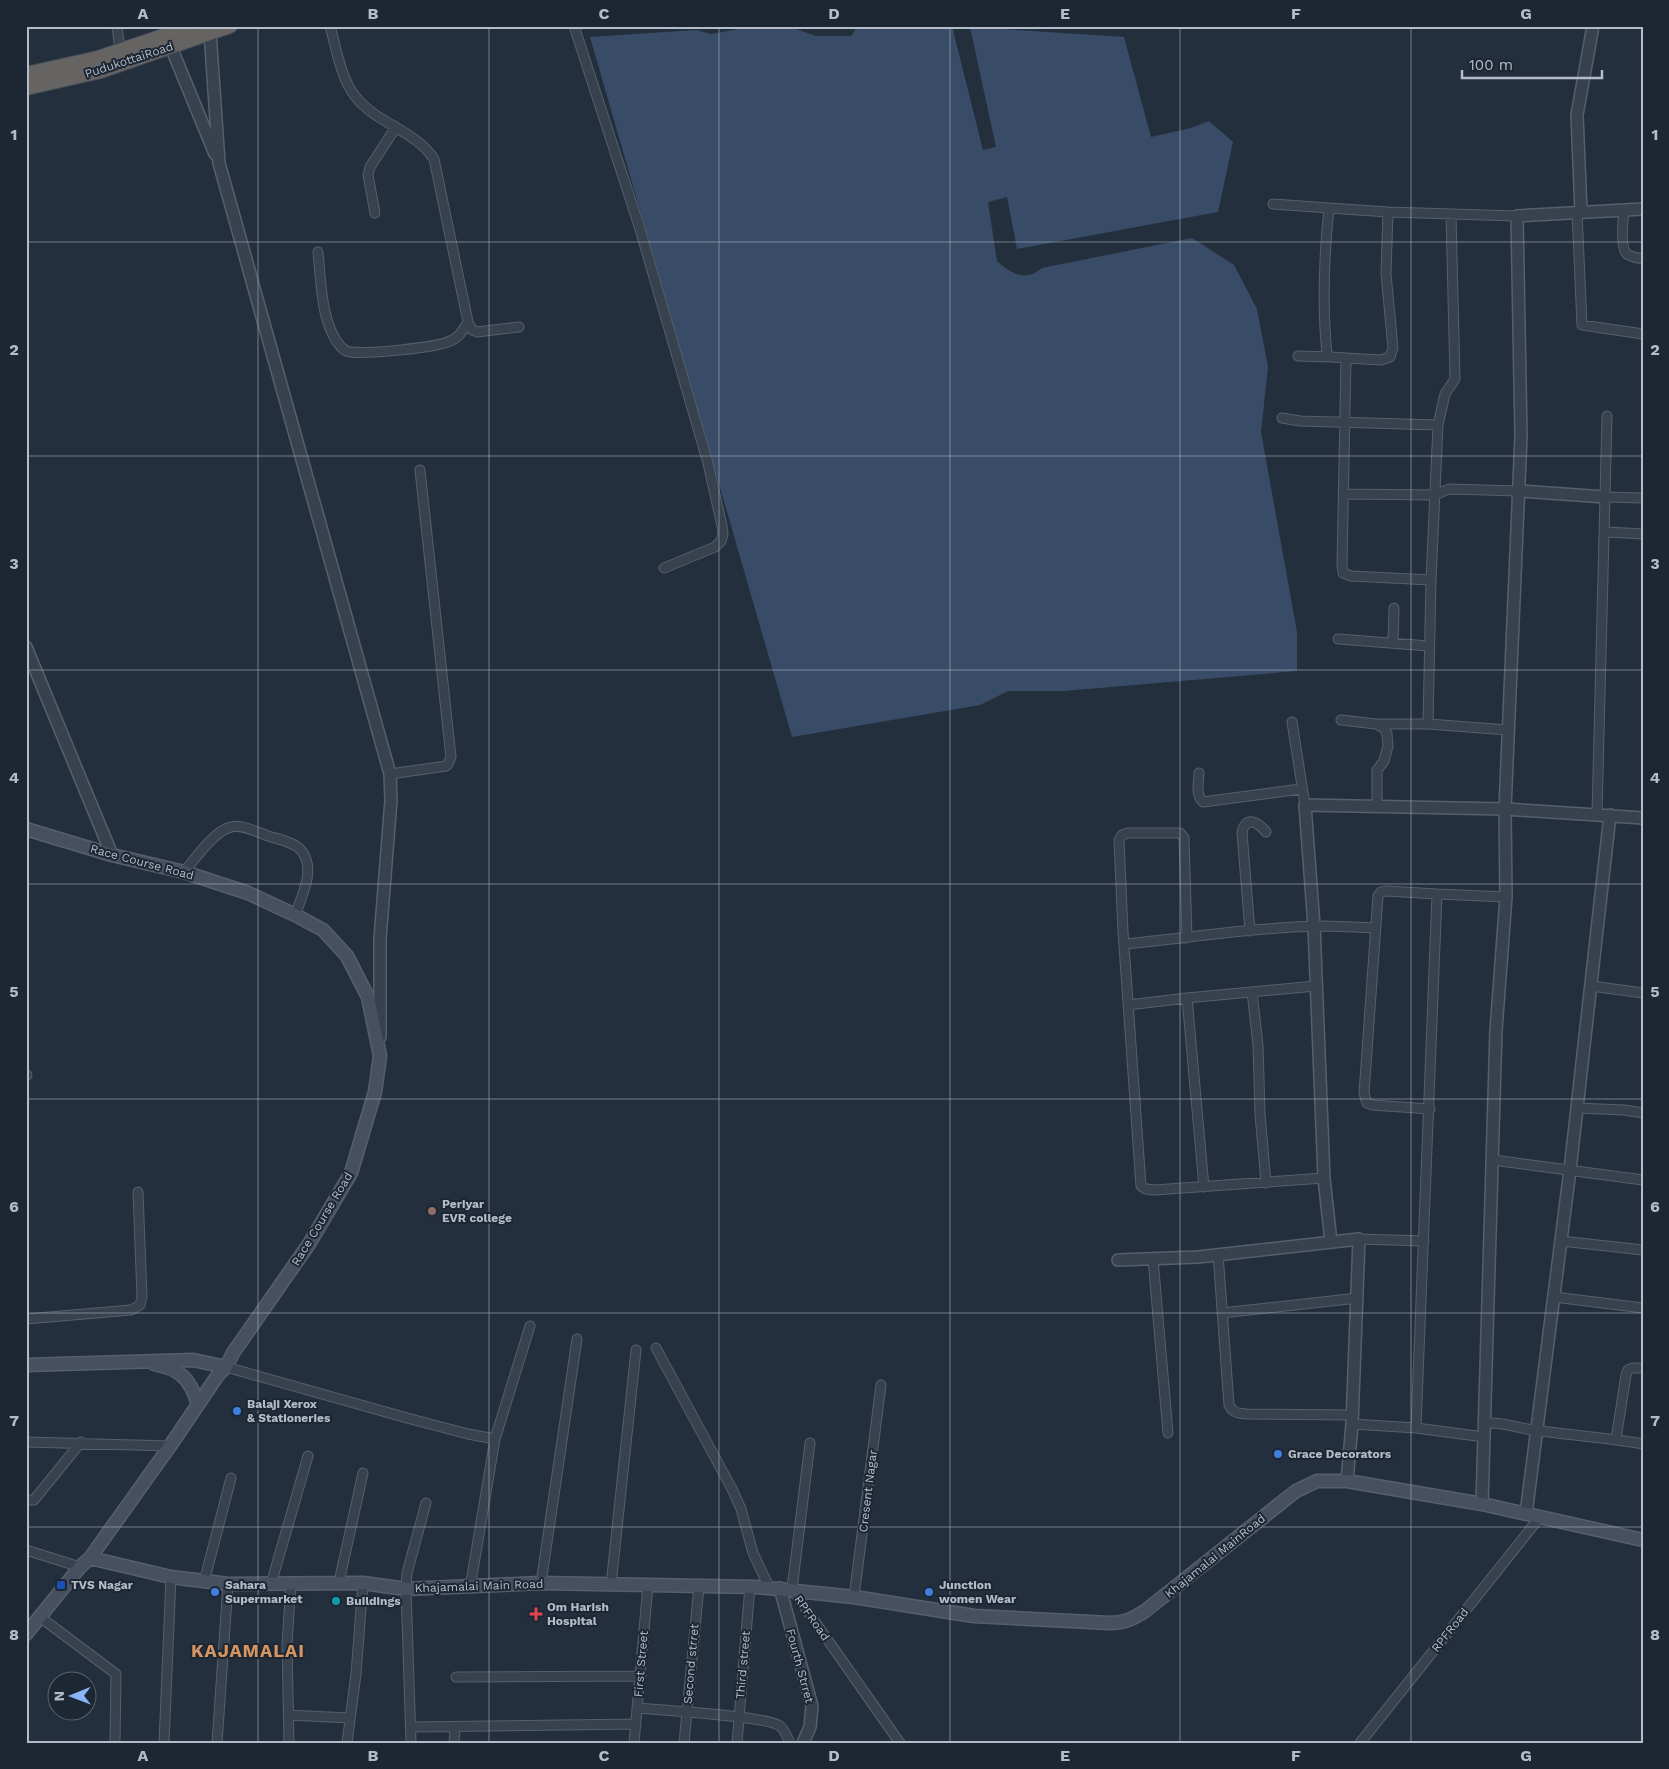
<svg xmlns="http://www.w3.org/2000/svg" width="1669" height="1769" viewBox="0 0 1669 1769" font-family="'Work Sans',sans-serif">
<rect width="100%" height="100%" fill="#242f3e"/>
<!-- water -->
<path fill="#394c67" d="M 756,26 L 787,26 L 816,36 L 851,36 L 858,26 L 952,26 L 983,150 L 996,147 L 970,27 L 1124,37 L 1151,137 L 1191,128 L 1209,121 L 1233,142 L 1218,212 L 1017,249 L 1007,197 L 988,202 L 997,261 C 1011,274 1026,282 1042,268 L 1192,238 L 1234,265 L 1257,309 L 1268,367 L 1261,432 L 1297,632 L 1297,671 L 1064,691 L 1008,691 L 980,705 L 792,737 L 590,37 L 696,30 L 711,34 Z"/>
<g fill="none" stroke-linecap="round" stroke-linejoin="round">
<defs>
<path id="minor" d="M 117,26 L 120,51
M 330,26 C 336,47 341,79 355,96 C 375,123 415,130 434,159 L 468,322 L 472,330 L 477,332 L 519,327
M 574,26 L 640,229 L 708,463 L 722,526 L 723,534 L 721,541 L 715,547 L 664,568
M 1273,204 L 1329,208
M 1624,211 C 1623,220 1620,248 1627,254 C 1631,257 1638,258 1643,259
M 1388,212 L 1386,274 L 1393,348 L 1390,357 L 1381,360 L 1346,358 L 1342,566 L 1343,573 L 1351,576 L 1431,580
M 1577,212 L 1582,325 L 1643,334
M 375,213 L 368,175 L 370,167 L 396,127
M 318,252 C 321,281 321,325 341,347 C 344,350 348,352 351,352 C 367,354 436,348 450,341 C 459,338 463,330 468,322
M 1298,356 L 1331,357
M 1346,358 L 1331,357 L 1327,354 C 1322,306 1324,256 1329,208 L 1388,212 L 1517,216
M 1282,418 L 1300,421 L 1438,425 L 1431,580 L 1428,724
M 1438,425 L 1445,394 L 1455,379 L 1451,214
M 1343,494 L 1435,495 L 1449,489 L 1519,491
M 1605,497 L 1643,498
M 1607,532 L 1643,534
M 1338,639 L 1429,646
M 1393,643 L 1394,608
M 1341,720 L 1376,724 L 1428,724 L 1508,730
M 1292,722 L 1305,805
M 1376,724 L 1384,728 L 1387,734 L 1388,746 L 1384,761 L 1377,770 L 1377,807
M 1199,773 C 1199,782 1195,795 1203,802 L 1301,789
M 390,774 L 446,766 L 448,764 L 451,757 L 420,470
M 1597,814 L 1607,416
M 184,872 C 194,860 215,830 231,827 C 242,824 257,832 268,836 C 278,839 293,842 300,849 C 317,867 302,896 295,915
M 1250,931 L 1242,833 C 1245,815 1258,822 1266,832
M 1187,938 L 1184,838 L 1180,833 L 1128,833 L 1122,835 L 1119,840 L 1123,932 L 1141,1186 L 1146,1189 L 1154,1190 L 1324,1178
M 1124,944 C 1187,938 1250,928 1314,926 C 1334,926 1354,927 1375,928
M 1591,986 L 1643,993
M 1252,992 L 1258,1045 L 1260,1114 L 1266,1183
M 1187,998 L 1204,1187
M 1128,1005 L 1187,998 L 1316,986
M 26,1075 L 27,1075
M 1577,1108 L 1624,1110 L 1643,1113
M 1430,1109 L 1372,1105 L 1367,1103 L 1364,1093 L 1378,896 L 1381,892 L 1387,891 L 1437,894
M 1493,1160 L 1643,1180
M 1359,1239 L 1424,1241
M 1561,1241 L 1643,1250
M 1218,1254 L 1229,1405 C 1233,1413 1238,1413 1246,1414 L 1352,1415
M 1153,1259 L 1168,1433
M 1554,1297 L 1643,1308
M 1222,1313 L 1358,1298
M 26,1319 L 131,1310 L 140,1305 L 142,1297 L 138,1192
M 656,1348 L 732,1489 L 741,1509 L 753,1553 L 769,1587
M 226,1367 L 407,1418 L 468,1434 L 495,1439
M 1485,1423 C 1503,1422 1510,1426 1527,1429 C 1565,1435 1604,1437 1643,1444
M 1352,1424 L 1416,1428 L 1484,1437
M 1416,1428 L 1437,894 L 1506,897
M 1616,1439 L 1626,1375 L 1628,1370 L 1632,1368 L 1643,1368
M 26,1442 L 170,1446
M 810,1443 L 792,1589 L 900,1743
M 26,1500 L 34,1500 L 81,1442
M 26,1550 L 80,1567
M 204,1582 L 231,1478
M 339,1582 L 363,1473
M 541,1583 L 577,1339
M 271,1584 L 308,1456
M 611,1585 L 636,1350
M 470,1588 L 495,1439 L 530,1326
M 854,1597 L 881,1385
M 40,1617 L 116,1674 L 115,1743
M 456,1677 L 641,1676
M 637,1708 C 661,1710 767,1716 780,1726 C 785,1730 787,1737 790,1743
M 288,1715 L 349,1718
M 412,1727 L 636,1724
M 164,1743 L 171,1577
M 217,1743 L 228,1584
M 289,1743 L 287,1644 L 291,1583
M 347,1743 L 356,1674 L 363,1583
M 411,1743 L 406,1589 L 407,1573 L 426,1503
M 454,1743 L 455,1728
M 634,1743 L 648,1585
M 684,1743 L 699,1586
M 737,1743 L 750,1586
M 1360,1743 L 1540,1517"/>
<path id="tertiary" d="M 210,32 L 219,163 L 390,774 L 391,800 L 380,939 L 380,1037
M 171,47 L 215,154
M 1581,212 L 1577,115 L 1593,26
M 1519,491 L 1605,497
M 26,647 L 112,855
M 1331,1242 L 1324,1178 L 1314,926 L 1305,805 L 1505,809 L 1521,436 L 1517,216 L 1643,209
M 1118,1260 L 1198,1257 L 1359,1239 L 1352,1424 L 1347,1481
M 1482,1504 L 1496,1030 L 1506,897 L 1505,809 L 1643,818
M 1526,1514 L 1570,1170 L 1610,815
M 780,1588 L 812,1706 L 810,1727 L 803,1743"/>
<path id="secondary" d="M 26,829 L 112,855 L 184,872 L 248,893 L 295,915 L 323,930 L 347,956 L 368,997 L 380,1056 L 375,1092 L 351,1173 L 309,1244 L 233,1353 L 226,1367 L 218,1375 L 170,1446 L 90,1558 L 80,1567 L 26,1634
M 154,1364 C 181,1369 190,1379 198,1404
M 26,1365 L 193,1360 L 226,1367
M 90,1558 L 171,1577 L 228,1584 L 363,1583 L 406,1589 L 541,1583 L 757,1587 L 854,1597 L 974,1616 L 1110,1623 C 1124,1623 1133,1619 1145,1611 L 1296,1491 L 1317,1481 L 1347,1481 L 1482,1504 L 1643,1540"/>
<path id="trunk" d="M 26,74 L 98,58 L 193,26
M 26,88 L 101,71 L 230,26"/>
</defs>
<!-- minor casing -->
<use href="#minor" stroke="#565f6c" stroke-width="11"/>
<!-- tertiary casing -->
<use href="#tertiary" stroke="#565f6c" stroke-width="14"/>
<!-- secondary casing -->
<use href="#secondary" stroke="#565f6c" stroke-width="15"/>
<!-- trunk casing -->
<use href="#trunk" stroke="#434c59" stroke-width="16"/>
<!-- minor -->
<use href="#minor" stroke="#38414e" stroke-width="9"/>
<!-- tertiary -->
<use href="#tertiary" stroke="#38414e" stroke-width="11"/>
<!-- secondary -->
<use href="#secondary" stroke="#465061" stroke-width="12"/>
<!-- trunk -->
<use href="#trunk" stroke="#656462" stroke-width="14"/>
</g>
<!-- grid -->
<path fill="none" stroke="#b4bcc9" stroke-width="1" stroke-opacity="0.55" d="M 258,26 L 258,1743M 489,26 L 489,1743M 719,26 L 719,1743M 950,26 L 950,1743M 1180,26 L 1180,1743M 1411,26 L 1411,1743M 26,242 L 1643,242M 26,456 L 1643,456M 26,670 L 1643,670M 26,884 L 1643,884M 26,1099 L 1643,1099M 26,1313 L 1643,1313M 26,1527 L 1643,1527"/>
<!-- markers -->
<circle fill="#8d6e63" stroke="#1d2633" stroke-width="2" cx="432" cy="1211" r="5"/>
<g fill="#3f7fe0" stroke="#1d2633" stroke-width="2">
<circle cx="237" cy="1411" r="5"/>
<circle cx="1278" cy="1454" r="5"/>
<circle cx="215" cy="1592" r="5"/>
<circle cx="929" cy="1592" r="5"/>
</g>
<rect fill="#1a4fb4" stroke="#1d2633" stroke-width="2" x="56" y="1580" width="10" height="10" rx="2.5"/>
<circle fill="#0f9aa8" stroke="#1d2633" stroke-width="2" cx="336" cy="1601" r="5"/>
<path fill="#e0444e" stroke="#1d2633" stroke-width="2" d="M533.5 1606.5h5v5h5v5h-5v5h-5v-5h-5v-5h5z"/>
<g text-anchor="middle" stroke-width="4" stroke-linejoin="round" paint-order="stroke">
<!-- street labels -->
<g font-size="12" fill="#b4bcc9" stroke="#1d2633">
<text transform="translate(129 60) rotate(-18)" y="4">PudukottaiRoad</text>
<text transform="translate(142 862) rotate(15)" y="4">Race Course Road</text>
<text transform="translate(322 1219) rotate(-59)" y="4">Race Course Road</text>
<text transform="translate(868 1491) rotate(-83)" y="4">Cresent Nagar</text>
<text transform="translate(1215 1556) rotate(-39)" y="4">Khajamalai MainRoad</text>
<text transform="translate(479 1586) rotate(-2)" y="4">Khajamalai Main Road</text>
<text transform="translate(812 1618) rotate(55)" y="4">RPFRoad</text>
<text transform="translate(1450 1630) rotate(-52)" y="4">RPFRoad</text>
<text transform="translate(641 1664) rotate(-85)" y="4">First Street</text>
<text transform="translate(691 1664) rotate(-85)" y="4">Second strret</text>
<text transform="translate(743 1665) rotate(-85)" y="4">Third street</text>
<text transform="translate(800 1666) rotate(75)" y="4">Fourth Strret</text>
</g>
<!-- poi labels -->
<g font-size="12" font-weight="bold" fill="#b4bcc9" stroke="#1d2633" text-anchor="start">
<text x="442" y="1208">Periyar<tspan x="442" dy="14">EVR college</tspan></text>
<text x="247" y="1408">Balaji Xerox<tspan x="247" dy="14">&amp; Stationeries</tspan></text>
<text x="1288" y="1458">Grace Decorators</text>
<text x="71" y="1589">TVS Nagar</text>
<text x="225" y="1589">Sahara<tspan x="225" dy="14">Supermarket</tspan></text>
<text x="939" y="1589">Junction<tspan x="939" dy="14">women Wear</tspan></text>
<text x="346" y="1605">Buildings</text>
<text x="547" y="1611">Om Harish<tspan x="547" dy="14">Hospital</tspan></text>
</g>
<!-- district labels -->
<g font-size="18" font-weight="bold" letter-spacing="1" fill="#d59563" stroke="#1d2633">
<text x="248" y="1657">KAJAMALAI</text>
</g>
</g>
<!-- border -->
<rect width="1669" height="1769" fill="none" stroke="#1d2633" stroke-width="55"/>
<!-- north arrow -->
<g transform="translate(72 1696) rotate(269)"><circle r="24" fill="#1d2633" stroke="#59626f"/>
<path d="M0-4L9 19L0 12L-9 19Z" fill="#8ab4f8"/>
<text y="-8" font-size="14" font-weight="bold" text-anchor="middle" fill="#b4bcc9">N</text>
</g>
<!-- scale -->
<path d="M1462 70v8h140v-8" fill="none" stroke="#b4bcc9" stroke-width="2.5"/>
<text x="1469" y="70" font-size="15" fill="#b4bcc9" stroke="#1d2633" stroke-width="4" paint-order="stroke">100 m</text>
<rect x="28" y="28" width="1614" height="1714" fill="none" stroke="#b4bcc9" stroke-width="2"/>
<g font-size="16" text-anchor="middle" font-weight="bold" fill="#b4bcc9">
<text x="143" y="19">A</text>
<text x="373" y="19">B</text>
<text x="604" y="19">C</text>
<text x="834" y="19">D</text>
<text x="1065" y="19">E</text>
<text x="1296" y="19">F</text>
<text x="1526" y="19">G</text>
<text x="14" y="140">1</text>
<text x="1655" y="140">1</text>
<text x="14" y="355">2</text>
<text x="1655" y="355">2</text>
<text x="14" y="569">3</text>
<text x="1655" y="569">3</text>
<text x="14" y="783">4</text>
<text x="1655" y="783">4</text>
<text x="14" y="997">5</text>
<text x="1655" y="997">5</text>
<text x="14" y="1212">6</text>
<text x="1655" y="1212">6</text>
<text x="14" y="1426">7</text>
<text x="1655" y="1426">7</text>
<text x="14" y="1640">8</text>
<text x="1655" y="1640">8</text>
<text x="143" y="1761">A</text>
<text x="373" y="1761">B</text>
<text x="604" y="1761">C</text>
<text x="834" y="1761">D</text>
<text x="1065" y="1761">E</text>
<text x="1296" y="1761">F</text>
<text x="1526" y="1761">G</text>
</g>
</svg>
